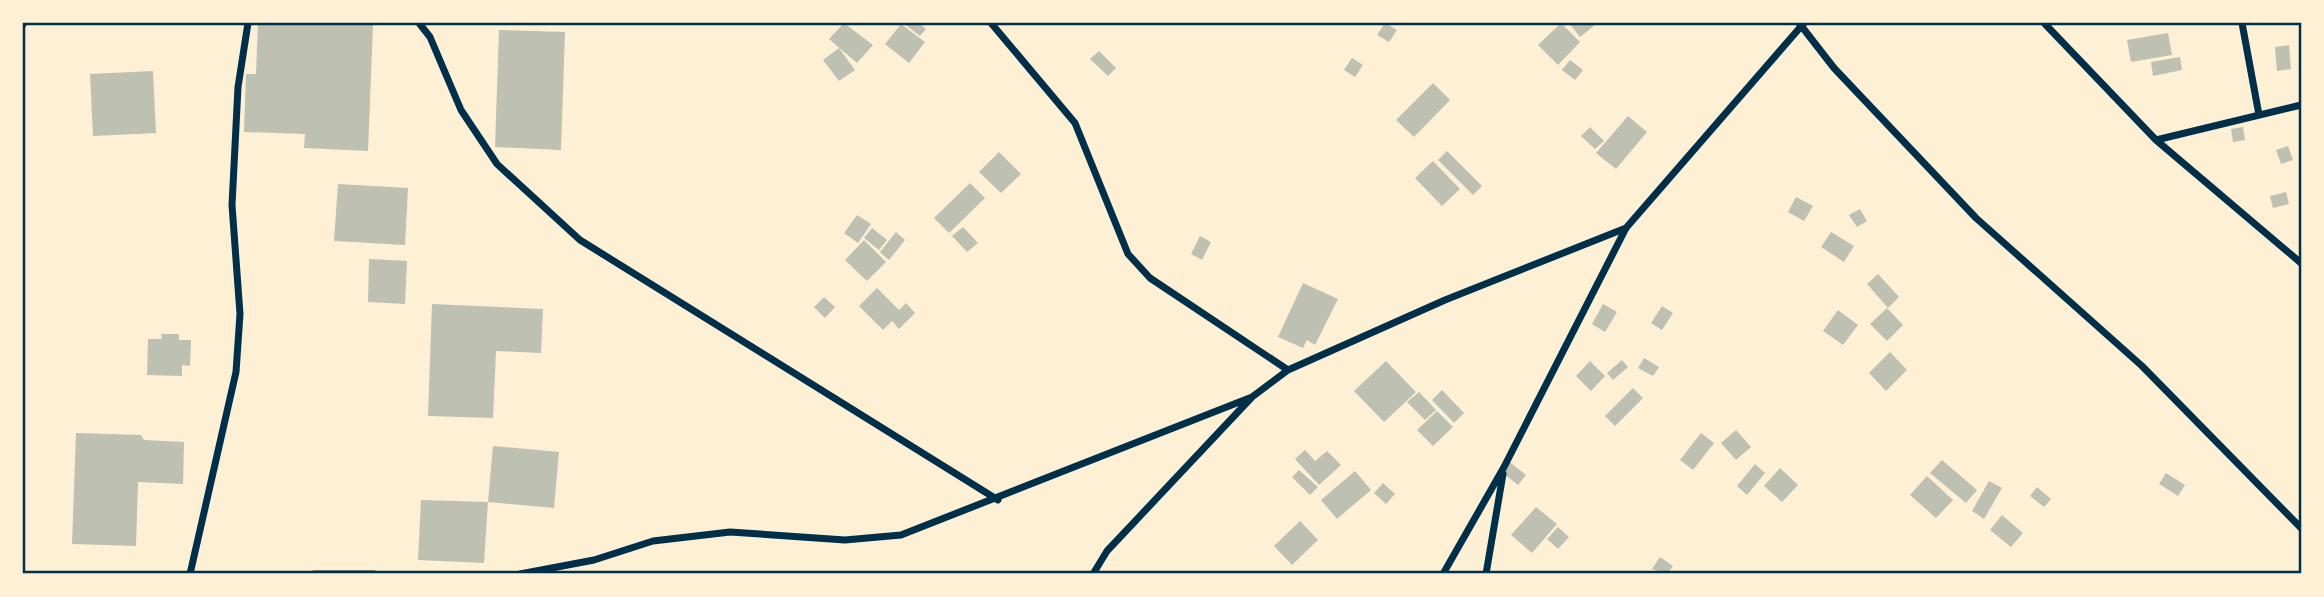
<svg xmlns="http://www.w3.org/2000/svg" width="2324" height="597" viewBox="0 0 2324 597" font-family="Poppins,sans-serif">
<rect width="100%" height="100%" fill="#fdf0d5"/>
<!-- building -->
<path fill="#bec0b2" d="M 258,23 L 373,25 L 368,151 L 304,148 L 305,134 L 244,132 L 246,74 L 256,74 Z
M 844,23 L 873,45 L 857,63 L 829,39 Z
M 903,23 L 919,23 L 926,29 L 920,36 Z
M 1385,23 L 1397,30 L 1389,42 L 1377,35 Z
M 1561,23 L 1580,42 L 1558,65 L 1538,45 Z
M 1569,23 L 1592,23 L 1595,25 L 1580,37 Z
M 901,24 L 925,42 L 909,63 L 885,44 Z
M 499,30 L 565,32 L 561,150 L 495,147 Z
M 2168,33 L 2172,55 L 2131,62 L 2127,40 Z
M 2289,45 L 2291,69 L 2277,71 L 2275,47 Z
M 839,48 L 855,70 L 839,81 L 823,60 Z
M 1099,51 L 1116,68 L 1108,76 L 1090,59 Z
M 2180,57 L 2182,70 L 2153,76 L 2151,62 Z
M 1352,58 L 1363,65 L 1355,77 L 1344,70 Z
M 1570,60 L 1583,70 L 1575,80 L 1562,70 Z
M 153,71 L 156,133 L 93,136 L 90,74 Z
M 1433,83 L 1450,100 L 1414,137 L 1396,120 Z
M 1628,116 L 1647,132 L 1616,169 L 1596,153 Z
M 1590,127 L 1604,141 L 1595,149 L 1581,136 Z
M 2243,127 L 2245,140 L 2233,142 L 2231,129 Z
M 2288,146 L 2293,160 L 2281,164 L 2276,150 Z
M 1447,151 L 1482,186 L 1473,195 L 1438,160 Z
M 999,152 L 1021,174 L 1001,193 L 979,172 Z
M 1433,161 L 1460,189 L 1442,206 L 1415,178 Z
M 970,183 L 985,198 L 949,233 L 934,218 Z
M 338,184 L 408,188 L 405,245 L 334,241 Z
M 2286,192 L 2289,204 L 2273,208 L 2270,196 Z
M 1796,197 L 1813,206 L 1804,221 L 1788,212 Z
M 1860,209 L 1867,221 L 1857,227 L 1849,215 Z
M 857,215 L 871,224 L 858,243 L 844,233 Z
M 963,227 L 978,243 L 967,252 L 952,236 Z
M 872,228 L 887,240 L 879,250 L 864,238 Z
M 896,232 L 905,240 L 889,260 L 880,252 Z
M 1831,232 L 1854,246 L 1844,262 L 1821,247 Z
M 1200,236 L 1211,242 L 1202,260 L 1191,254 Z
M 864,240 L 886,262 L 867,281 L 845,260 Z
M 369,259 L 407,261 L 405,304 L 368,302 Z
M 1878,274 L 1899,297 L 1888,308 L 1867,284 Z
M 1303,283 L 1338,299 L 1315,345 L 1307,340 L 1303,348 L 1278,337 Z
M 877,288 L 899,310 L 906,303 L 915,313 L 899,329 L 892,321 L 883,330 L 859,306 Z
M 824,297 L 835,307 L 825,318 L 814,307 Z
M 432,304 L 543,309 L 541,353 L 496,351 L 493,418 L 428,416 Z
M 1603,304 L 1617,312 L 1605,332 L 1592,324 Z
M 1662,306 L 1673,313 L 1662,330 L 1651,323 Z
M 1887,308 L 1903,325 L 1887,341 L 1870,324 Z
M 1838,310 L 1858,325 L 1843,345 L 1823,331 Z
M 161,334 L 179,334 L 179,340 L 191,340 L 190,366 L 182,365 L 182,376 L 147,375 L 148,339 L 162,339 Z
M 1890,352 L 1907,370 L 1886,391 L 1869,373 Z
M 1644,358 L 1659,367 L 1653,376 L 1638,368 Z
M 1622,360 L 1628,367 L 1613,380 L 1607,373 Z
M 1386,361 L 1416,392 L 1384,422 L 1354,391 Z
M 1590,361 L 1605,376 L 1591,391 L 1576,376 Z
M 1633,388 L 1643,398 L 1615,426 L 1605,416 Z
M 1442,390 L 1464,413 L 1454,423 L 1432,400 Z
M 1419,392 L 1436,410 L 1425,420 L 1407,402 Z
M 1437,411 L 1453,427 L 1433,446 L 1417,430 Z
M 1736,430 L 1751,447 L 1736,460 L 1721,443 Z
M 76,433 L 141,435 L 144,440 L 184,442 L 183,484 L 138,482 L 136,546 L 72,544 Z
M 1701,433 L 1714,443 L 1693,470 L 1680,460 Z
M 493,446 L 559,452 L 554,508 L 488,502 Z
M 1305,450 L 1315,461 L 1327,451 L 1341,465 L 1319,485 L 1295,459 Z
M 1507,460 L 1526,475 L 1518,485 L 1499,470 Z
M 1942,460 L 1977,490 L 1966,503 L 1930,473 Z
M 1755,464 L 1765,473 L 1747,495 L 1737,486 Z
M 1780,468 L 1798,485 L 1782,502 L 1764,486 Z
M 1299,470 L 1318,487 L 1310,495 L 1292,477 Z
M 1355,471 L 1371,490 L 1337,519 L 1321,500 Z
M 2166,473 L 2185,485 L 2178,496 L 2159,484 Z
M 1927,476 L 1953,500 L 1936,518 L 1910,495 Z
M 1989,481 L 2002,488 L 1984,519 L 1972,511 Z
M 1383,483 L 1395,494 L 1386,504 L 1374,493 Z
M 2037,487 L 2051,499 L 2044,507 L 2030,496 Z
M 421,500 L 488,502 L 484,563 L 418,560 Z
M 1536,507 L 1557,524 L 1532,553 L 1511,535 Z
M 2002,515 L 2023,533 L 2011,547 L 1990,530 Z
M 1300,521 L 1318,540 L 1292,565 L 1274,546 Z
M 1558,527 L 1569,537 L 1558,549 L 1547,539 Z
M 1660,557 L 1673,566 L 1667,574 L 1652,569 Z"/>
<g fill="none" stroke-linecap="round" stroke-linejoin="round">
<!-- minor -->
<path stroke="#003049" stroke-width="7" d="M 419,23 L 430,37 L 461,110 L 497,164 L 580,240 L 998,500
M 991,23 L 1075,123 L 1128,254 L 1150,278 L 1288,370
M 1799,23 L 1834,68 L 1976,218 L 2142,366 L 2301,528
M 2242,23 L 2259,115
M 23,24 L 23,23
M 2045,24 L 2156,140 L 2301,263
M 2156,140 L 2301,105
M 190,574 L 236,372 L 240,314 L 232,205 L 238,87 L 248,23
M 314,574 L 374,574
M 520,574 L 594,560 L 653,541 L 730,532 L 845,540 L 901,535 L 1252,397
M 1093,574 L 1107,551 L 1252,397 L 1288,370 L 1445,300 L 1626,228
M 1443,574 L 1504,467 L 1626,228 L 1804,23
M 1486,574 L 1503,474"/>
</g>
<!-- border -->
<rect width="2324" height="597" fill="none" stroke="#fdf0d5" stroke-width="49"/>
<rect x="24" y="24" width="2276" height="548" fill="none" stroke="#003049" stroke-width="2.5"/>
</svg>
